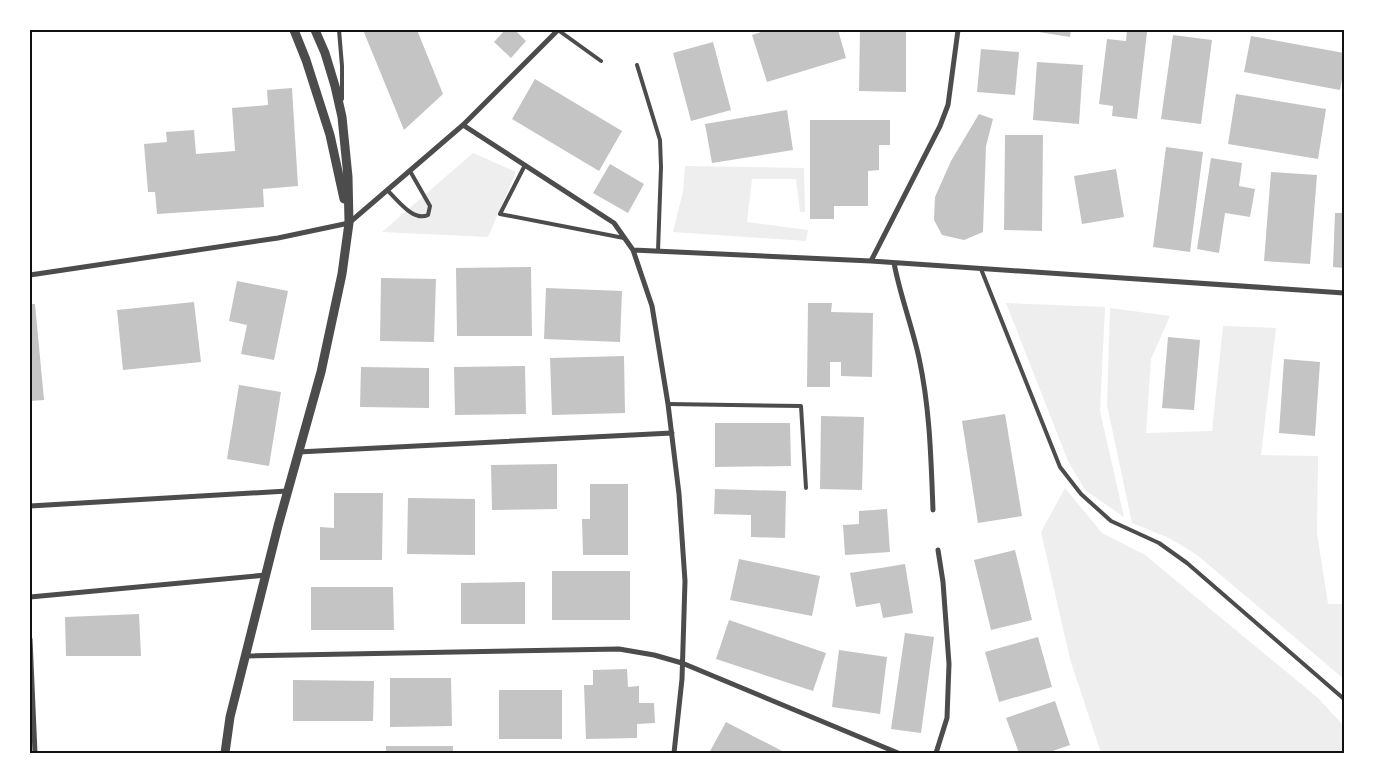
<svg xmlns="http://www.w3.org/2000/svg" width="1374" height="783" viewBox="0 0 1374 783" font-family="'Varela Round',sans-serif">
<rect width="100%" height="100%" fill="#fff"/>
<!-- green -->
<path fill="#eee" d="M 473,153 L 516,172 L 488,237 L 382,232 Z
M 685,166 L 804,168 L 805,212 L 800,212 L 796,179 L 752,179 L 747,222 L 808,230 L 806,241 L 673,232 L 683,191 Z
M 1006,303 L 1105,307 L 1100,411 L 1124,517 L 1085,490 L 1068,461 Z
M 1110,308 L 1170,316 L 1151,359 L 1146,433 L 1212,431 L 1223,326 L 1276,328 L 1261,455 L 1318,456 L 1317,533 L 1328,604 L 1344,604 L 1344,679 L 1197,555 L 1169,538 L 1132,523 L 1107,405 Z
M 1065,488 L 1102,533 L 1145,555 L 1318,698 L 1344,726 L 1344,753 L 1101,753 L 1070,659 L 1041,532 Z"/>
<!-- building -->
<path fill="#c4c4c4" d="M 363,30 L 417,30 L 443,94 L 404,130 Z
M 505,30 L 515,30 L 526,41 L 511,58 L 494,42 Z
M 767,30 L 838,30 L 846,58 L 767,82 L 752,35 Z
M 860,30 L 906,30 L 906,92 L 859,91 Z
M 1026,30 L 1071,30 L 1070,37 Z
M 1127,30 L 1147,32 L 1137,119 L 1112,116 L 1113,106 L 1099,104 L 1107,39 L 1126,41 Z
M 1173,35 L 1212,40 L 1201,124 L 1161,119 Z
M 1251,36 L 1344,53 L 1344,69 L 1340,90 L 1244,72 Z
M 713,42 L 731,110 L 691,121 L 673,53 Z
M 981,49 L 1019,52 L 1015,95 L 977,92 Z
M 1037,62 L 1083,65 L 1079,124 L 1033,120 Z
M 535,79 L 622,131 L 599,171 L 512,119 Z
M 292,88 L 298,186 L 263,189 L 264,207 L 157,214 L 155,192 L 148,192 L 144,144 L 167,142 L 166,132 L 194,130 L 196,154 L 235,151 L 232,108 L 268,105 L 267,90 Z
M 1236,94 L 1326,109 L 1318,159 L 1228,144 Z
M 787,110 L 793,150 L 712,163 L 705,124 Z
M 979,114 L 993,119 L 986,146 L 983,232 L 964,240 L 942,235 L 934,220 L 935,197 L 951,161 Z
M 810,120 L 890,120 L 890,145 L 879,145 L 879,170 L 868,171 L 868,206 L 834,206 L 834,219 L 810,219 Z
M 1005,135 L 1043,135 L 1042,231 L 1004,230 Z
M 1166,147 L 1203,152 L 1190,252 L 1153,247 Z
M 1211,158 L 1242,163 L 1239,186 L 1255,189 L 1250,217 L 1225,213 L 1219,253 L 1197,249 Z
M 610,164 L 644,184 L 628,213 L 593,193 Z
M 1116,169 L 1124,217 L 1082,224 L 1074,176 Z
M 1271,172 L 1317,175 L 1310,264 L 1264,261 Z
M 1335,213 L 1344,213 L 1344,268 L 1333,267 Z
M 531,267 L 532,336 L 457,336 L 456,268 Z
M 381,278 L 436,279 L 434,342 L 380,341 Z
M 237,281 L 288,291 L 274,360 L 241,354 L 247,325 L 229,321 Z
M 546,288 L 622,291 L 620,342 L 544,339 Z
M 194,302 L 201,362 L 123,370 L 117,310 Z
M 808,303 L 832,303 L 831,312 L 873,313 L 872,377 L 841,376 L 841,362 L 830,362 L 830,387 L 807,387 Z
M 30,304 L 35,304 L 44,400 L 30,401 Z
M 1168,337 L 1200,340 L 1194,410 L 1162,408 Z
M 624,356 L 625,413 L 552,415 L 550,358 Z
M 1284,359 L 1320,362 L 1315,436 L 1279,433 Z
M 525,366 L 526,414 L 455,415 L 454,367 Z
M 361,367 L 429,368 L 429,408 L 360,407 Z
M 239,385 L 281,392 L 269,466 L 227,459 Z
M 1005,414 L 1022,516 L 978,523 L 962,421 Z
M 821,416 L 864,417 L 862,490 L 820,489 Z
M 715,423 L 790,423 L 791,466 L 715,467 Z
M 557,464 L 557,509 L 492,510 L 491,465 Z
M 590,484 L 628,484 L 628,555 L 583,555 L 582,519 L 590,519 Z
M 715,489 L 786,491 L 785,538 L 751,537 L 751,515 L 714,514 Z
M 334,493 L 383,493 L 382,560 L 320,560 L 320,527 L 334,528 Z
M 408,498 L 475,499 L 475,555 L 407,554 Z
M 887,509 L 890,552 L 845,555 L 843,525 L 859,524 L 859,511 Z
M 1015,550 L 1032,620 L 991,630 L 974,560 Z
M 739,559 L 820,576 L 812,616 L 730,600 Z
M 905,564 L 913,613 L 883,618 L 880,603 L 856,607 L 850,573 Z
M 552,571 L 630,571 L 630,620 L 552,620 Z
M 525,582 L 525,624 L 461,624 L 461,583 Z
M 311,587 L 393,587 L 394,630 L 311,630 Z
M 139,614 L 141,656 L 66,656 L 65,617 Z
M 729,620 L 826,653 L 813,691 L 716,659 Z
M 905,633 L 934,637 L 921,733 L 891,729 Z
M 1038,637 L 1052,687 L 999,702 L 985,652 Z
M 839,650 L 887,657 L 880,714 L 832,707 Z
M 627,669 L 628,687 L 639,686 L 639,703 L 654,703 L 655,723 L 637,724 L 637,738 L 586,739 L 584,685 L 593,685 L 593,670 Z
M 390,678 L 451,678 L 452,726 L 390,727 Z
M 293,680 L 374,681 L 373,721 L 293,721 Z
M 499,690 L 562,690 L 562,739 L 499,739 Z
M 1055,701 L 1070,745 L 1047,753 L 1019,753 L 1006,718 Z
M 726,722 L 786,753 L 709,753 Z
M 386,746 L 453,746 L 453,753 L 386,753 Z"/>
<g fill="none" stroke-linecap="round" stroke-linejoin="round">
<!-- service -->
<path stroke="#4c4c4c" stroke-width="4" d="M 339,30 L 342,66 L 342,99
M 558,30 L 601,61
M 637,65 L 660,140 L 661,167 L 658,251
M 525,165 L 500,214 L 624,238
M 387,190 C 398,200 413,222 428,215 L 430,206 L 410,171
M 981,269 L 1060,467 L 1081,494 L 1111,521 L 1159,543 L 1187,563 L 1344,699
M 668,404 L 801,406 L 806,488"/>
<!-- minor -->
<path stroke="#4c4c4c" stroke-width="5" d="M 463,125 L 614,223 L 633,250 L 652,306 L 668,404 L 679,494 L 685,581 L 682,679 L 674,753
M 633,250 L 871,261 L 1344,293
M 871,261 L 940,126 L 948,105 L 958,30
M 894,263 C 900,295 912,326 919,358 C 930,409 931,459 933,510
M 30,275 L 278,238 L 349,223 L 463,125 L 558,30
M 298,452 L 672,433
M 30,506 L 287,491
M 30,597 L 266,575
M 30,639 L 35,753
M 246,656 L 619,649 L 654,655 L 682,663 L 898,753
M 936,753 L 947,718 L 949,664 L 943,582 L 938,550"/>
<!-- tertiary -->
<path stroke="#4c4c4c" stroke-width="9" d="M 294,30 L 306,60 L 330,135 L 344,199
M 225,753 L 230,717 L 278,526 L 321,372 L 342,274 L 349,223 L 348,177 L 342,117 L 335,86 L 325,53 L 315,30"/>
</g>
<!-- border -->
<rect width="1374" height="783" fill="none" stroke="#ffffff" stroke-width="62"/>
<rect x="31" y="31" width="1312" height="721" fill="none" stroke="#111" stroke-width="2"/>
</svg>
